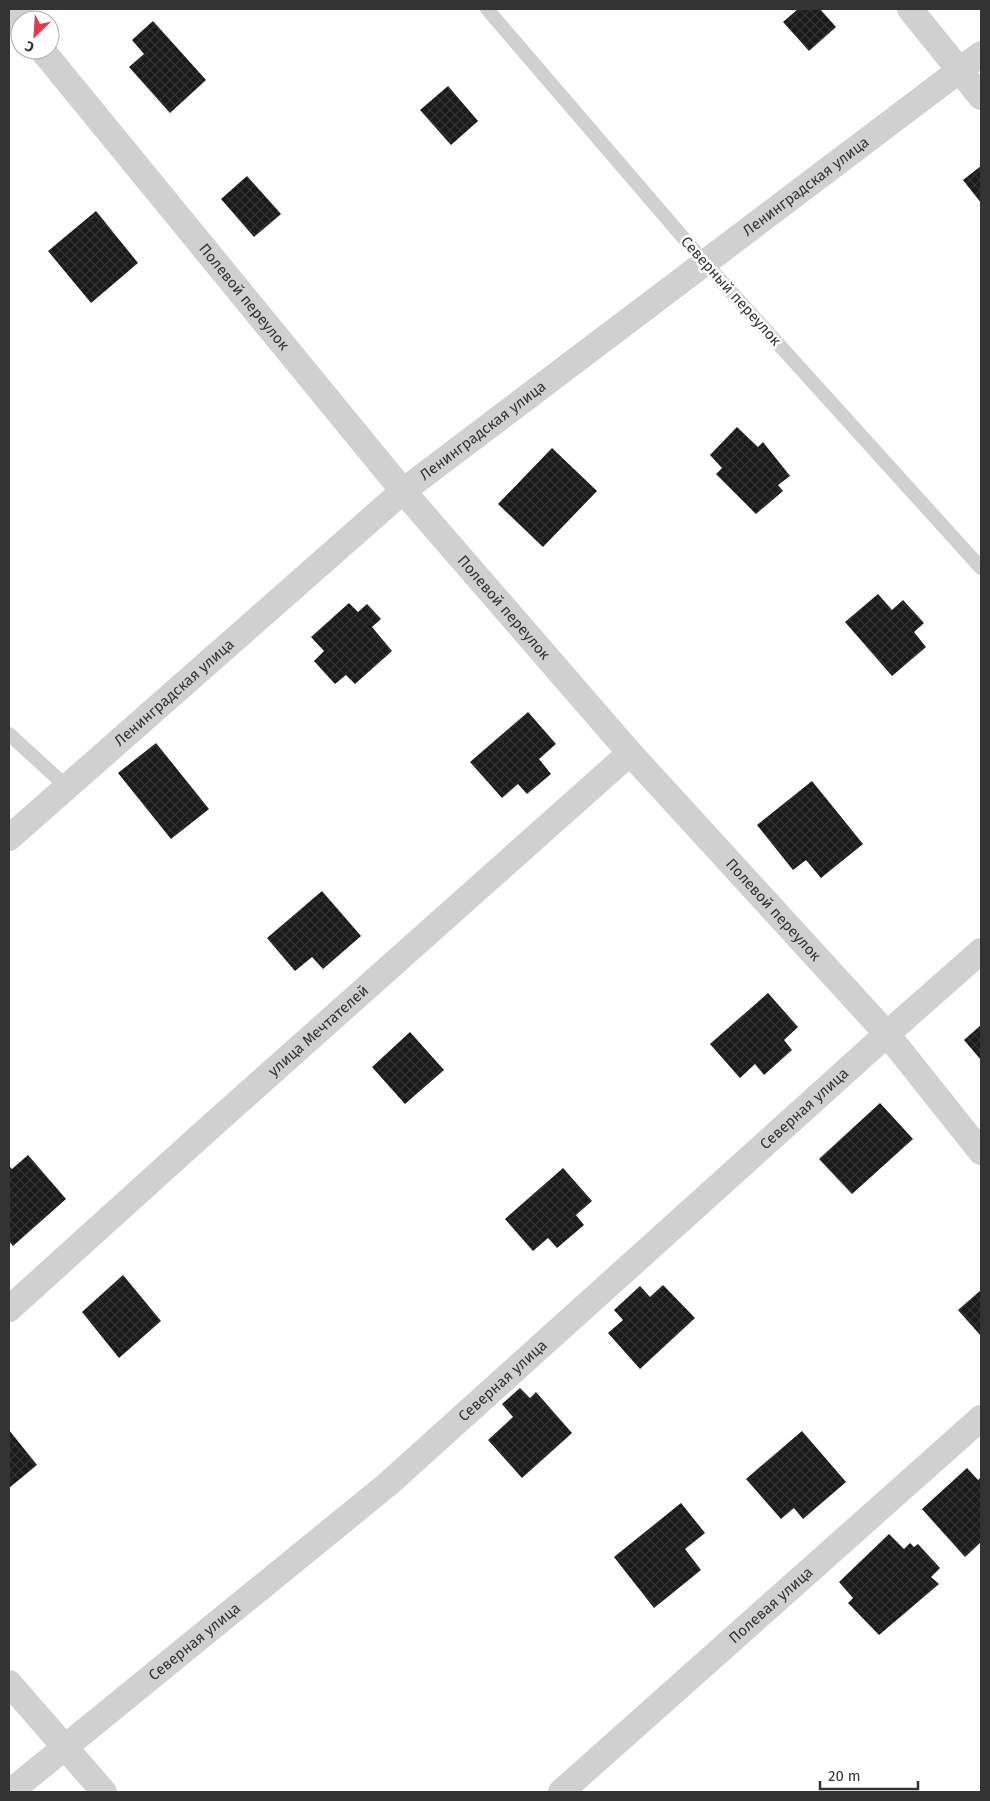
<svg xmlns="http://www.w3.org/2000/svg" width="990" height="1801" viewBox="0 0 990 1801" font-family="'Fira Sans',sans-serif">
<defs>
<pattern id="building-cross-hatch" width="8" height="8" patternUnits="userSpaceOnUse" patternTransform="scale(1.25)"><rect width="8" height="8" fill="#1a1a1a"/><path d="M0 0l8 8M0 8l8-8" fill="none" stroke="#333"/></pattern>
</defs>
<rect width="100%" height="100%" fill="#fff"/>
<!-- building -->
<path fill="url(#building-cross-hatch)" d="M 798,9 L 820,9 L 836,27 L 809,51 L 783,22 Z
M 153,21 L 206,80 L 170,113 L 129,67 L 144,54 L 132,40 Z
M 448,86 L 478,121 L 451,145 L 420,110 Z
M 981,166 L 981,203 L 963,180 Z
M 247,176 L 281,214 L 254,237 L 221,199 Z
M 96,211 L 138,263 L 91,303 L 48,251 Z
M 737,427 L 758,447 L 763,442 L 790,476 L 778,485 L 783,491 L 756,514 L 716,474 L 722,468 L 710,455 Z
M 552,448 L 597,491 L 543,547 L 498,504 Z
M 878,594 L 892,610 L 903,600 L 924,623 L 914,632 L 926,647 L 892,676 L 845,622 Z
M 349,603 L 358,612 L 367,604 L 381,619 L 372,627 L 392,651 L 355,684 L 346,675 L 335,684 L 314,661 L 324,651 L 311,637 Z
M 528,712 L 556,744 L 539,759 L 551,774 L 527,794 L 518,784 L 502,798 L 470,762 Z
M 156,743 L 209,809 L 171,839 L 118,773 Z
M 812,781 L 863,844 L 821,878 L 806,860 L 793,870 L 757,825 Z
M 322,891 L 361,936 L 323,969 L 312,957 L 295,971 L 267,938 Z
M 768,993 L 798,1027 L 784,1040 L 792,1050 L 764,1075 L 755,1064 L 740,1078 L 710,1044 Z
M 981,1025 L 981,1060 L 964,1040 Z
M 410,1032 L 444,1070 L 405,1104 L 372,1067 Z
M 880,1103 L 913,1139 L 852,1194 L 819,1159 Z
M 28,1155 L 66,1199 L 13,1246 L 9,1241 L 9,1166 L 12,1169 Z
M 563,1168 L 592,1201 L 576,1215 L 584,1225 L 557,1248 L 548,1238 L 533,1251 L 505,1219 Z
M 123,1275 L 161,1321 L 119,1358 L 82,1312 Z
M 663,1285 L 695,1318 L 640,1369 L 608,1333 L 623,1320 L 614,1310 L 640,1286 L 650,1297 Z
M 981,1290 L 981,1336 L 958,1310 Z
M 520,1388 L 530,1398 L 536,1392 L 572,1433 L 522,1478 L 488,1440 L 513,1417 L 502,1404 Z
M 9,1430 L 37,1465 L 9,1488 Z
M 802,1431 L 846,1482 L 803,1519 L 794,1508 L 781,1519 L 746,1479 Z
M 967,1468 L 978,1480 L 981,1477 L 981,1542 L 965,1557 L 922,1509 Z
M 681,1503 L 705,1533 L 685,1549 L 701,1570 L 654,1608 L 614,1557 Z
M 889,1534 L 904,1549 L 910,1543 L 914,1547 L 918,1544 L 940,1568 L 931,1577 L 939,1584 L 879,1635 L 848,1603 L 853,1598 L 839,1582 Z"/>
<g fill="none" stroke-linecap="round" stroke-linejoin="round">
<!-- service -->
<path stroke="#d0d0d0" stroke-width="14" d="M 487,9 L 705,263 L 981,568
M 9,734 L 67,787"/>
<!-- minor -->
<g stroke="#d0d0d0" stroke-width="26">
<path d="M 910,9 L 981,97"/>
<path d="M 9,22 L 15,17 L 21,9"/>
<path id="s1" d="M 42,50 L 403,491 L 630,753 L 887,1034 L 981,1152"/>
<path id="s2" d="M 9,838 L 403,491 L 981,54"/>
<path id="s3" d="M 9,1309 L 208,1129 L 630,753"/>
<path d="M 9,1683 L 104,1792"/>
<path id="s4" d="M 10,1792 L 388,1484 L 887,1034 L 981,951"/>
<path id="s5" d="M 561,1792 L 981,1418"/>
</g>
</g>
<g text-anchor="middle" stroke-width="5" stroke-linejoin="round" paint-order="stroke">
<!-- street labels -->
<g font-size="15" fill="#333" stroke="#fff">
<text dy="5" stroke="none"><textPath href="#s2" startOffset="1030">Ленинградская улица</textPath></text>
<text transform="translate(731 291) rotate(48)" y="5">Северный переулок</text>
<text dy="5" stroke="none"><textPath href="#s1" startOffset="319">Полевой переулок</textPath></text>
<text dy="5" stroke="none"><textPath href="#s2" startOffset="625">Ленинградская улица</textPath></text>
<text dy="5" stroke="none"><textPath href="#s1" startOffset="724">Полевой переулок</textPath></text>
<text dy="5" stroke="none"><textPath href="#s2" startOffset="220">Ленинградская улица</textPath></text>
<text dy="5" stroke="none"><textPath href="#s1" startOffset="1129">Полевой переулок</textPath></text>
<text dy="5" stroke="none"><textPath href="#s3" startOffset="416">улица Мечтателей</textPath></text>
<text dy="5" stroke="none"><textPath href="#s4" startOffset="1048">Северная улица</textPath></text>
<text dy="5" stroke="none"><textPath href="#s4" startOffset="642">Северная улица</textPath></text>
<text dy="5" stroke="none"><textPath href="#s5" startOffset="281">Полевая улица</textPath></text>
<text dy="5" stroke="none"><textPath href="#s4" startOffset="238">Северная улица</textPath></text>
</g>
</g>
<!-- border -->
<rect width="990" height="1801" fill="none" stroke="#333333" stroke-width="20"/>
<!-- north arrow -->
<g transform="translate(35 35) rotate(205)"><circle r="24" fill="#ffffff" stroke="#adadad"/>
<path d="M0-4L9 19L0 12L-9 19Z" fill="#e63946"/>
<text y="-8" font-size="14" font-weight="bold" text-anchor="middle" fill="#333333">С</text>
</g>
<!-- scale -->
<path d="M820 1781v8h98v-8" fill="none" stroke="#333333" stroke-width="2.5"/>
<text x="828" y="1781" font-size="15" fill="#333333" stroke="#ffffff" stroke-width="4" paint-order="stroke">20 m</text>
</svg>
